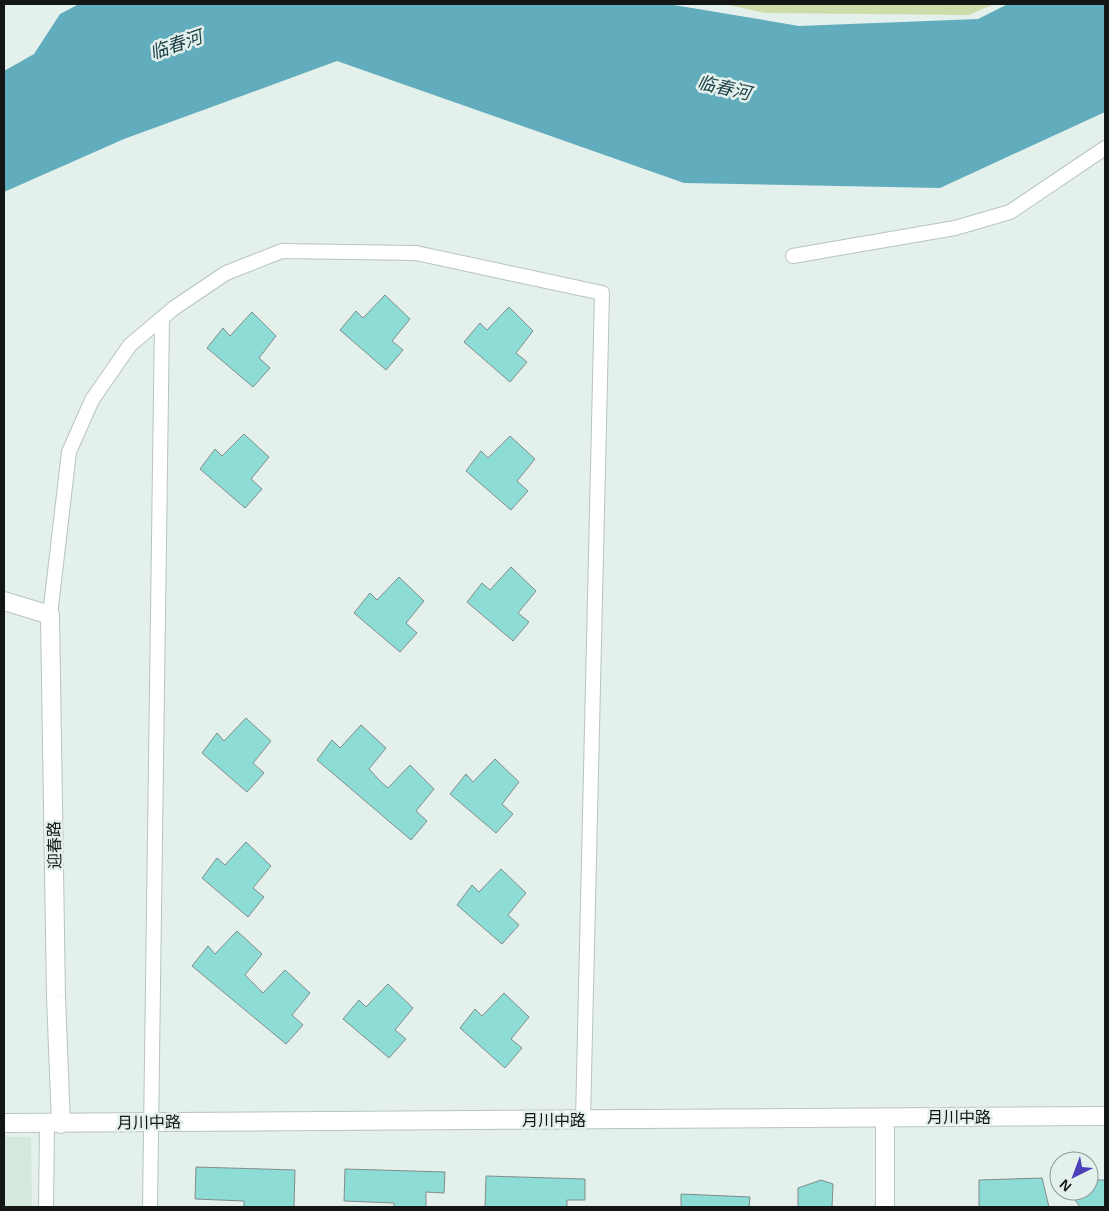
<svg xmlns="http://www.w3.org/2000/svg" width="1109" height="1211" viewBox="0 0 1109 1211" font-family="Helvetica,'Noto Sans SC',sans-serif">
<rect width="100%" height="100%" fill="#e4f0eb"/>
<!-- built -->
<path fill="#d4e8de" d="M 4,1137 L 31,1137 L 32,1207 L 4,1207 Z"/>
<!-- green -->
<path fill="#cedcaa" d="M 724,4 L 994,4 L 969,15 L 765,13 Z"/>
<!-- water -->
<path fill="#62adbd" d="M 79,4 L 668,4 L 799,26 L 978,19 L 1008,4 L 1105,4 L 1105,112 L 940,188 L 684,183 L 337,61 L 124,139 L 4,192 L 4,71 L 34,54 L 60,14 Z"/>
<!-- building -->
<path fill="#8ddcd5" stroke="#808d8b" d="M 385,295 L 410,319 L 392,341 L 403,350 L 386,370 L 340,330 L 356,311 L 363,318 Z
M 509,307 L 533,331 L 516,353 L 527,362 L 510,382 L 464,342 L 480,323 L 487,330 Z
M 252,312 L 276,336 L 259,358 L 270,368 L 253,387 L 207,348 L 223,328 L 230,336 Z
M 244,434 L 269,457 L 251,479 L 262,489 L 245,508 L 200,469 L 215,449 L 222,456 Z
M 510,436 L 535,459 L 517,481 L 528,491 L 511,510 L 466,471 L 481,451 L 488,458 Z
M 511,567 L 536,591 L 518,613 L 529,622 L 513,641 L 467,602 L 482,583 L 490,590 Z
M 399,577 L 424,601 L 406,623 L 417,633 L 400,652 L 354,613 L 370,593 L 377,600 Z
M 246,718 L 271,741 L 253,763 L 264,773 L 247,792 L 202,753 L 217,733 L 224,741 Z
M 361,725 L 386,748 L 369,769 L 380,781 L 388,788 L 410,765 L 434,789 L 416,811 L 427,821 L 411,840 L 317,760 L 332,740 L 340,748 Z
M 495,759 L 519,782 L 502,804 L 513,814 L 496,833 L 450,794 L 466,774 L 473,782 Z
M 246,842 L 271,866 L 253,888 L 264,897 L 248,917 L 202,878 L 217,858 L 225,865 Z
M 501,869 L 526,893 L 508,915 L 519,925 L 502,944 L 457,905 L 472,885 L 479,892 Z
M 237,931 L 262,954 L 245,975 L 263,993 L 285,970 L 310,993 L 292,1015 L 303,1025 L 286,1044 L 192,966 L 208,946 L 215,954 Z
M 388,984 L 413,1008 L 395,1030 L 406,1039 L 389,1058 L 343,1019 L 359,1000 L 366,1007 Z
M 504,993 L 529,1017 L 511,1039 L 522,1048 L 505,1068 L 460,1028 L 475,1009 L 482,1016 Z
M 196,1167 L 295,1170 L 294,1207 L 244,1207 L 244,1201 L 195,1199 Z
M 345,1169 L 445,1172 L 444,1193 L 426,1192 L 426,1207 L 394,1207 L 394,1203 L 344,1201 Z
M 486,1176 L 585,1179 L 585,1200 L 567,1200 L 567,1207 L 485,1207 Z
M 1042,1178 L 1049,1207 L 979,1207 L 979,1180 Z
M 821,1180 L 833,1184 L 832,1207 L 798,1207 L 798,1188 Z
M 1089,1180 L 1105,1180 L 1105,1207 L 1080,1207 L 1069,1191 L 1089,1191 Z
M 681,1194 L 750,1197 L 749,1207 L 681,1207 Z"/>
<g fill="none" stroke-linecap="round" stroke-linejoin="round">
<defs>
<path id="minor" d="M 793,256 L 955,228 L 1010,212 L 1105,148
M 50,615 L 69,452 L 92,400 L 130,345 L 174,308 L 226,273 L 282,251 L 416,253 L 602,293 L 583,1120
M 46,1207 L 47,1124
M 150,1207 L 162,318"/>
<path id="tertiary" d="M 4,601 L 50,615 L 56,997 L 61,1124
M 4,1123 L 1105,1116
M 885,1207 L 885,1117"/>
</defs>
<!-- minor casing -->
<use href="#minor" stroke="#b8c4be" stroke-width="16"/>
<!-- tertiary casing -->
<use href="#tertiary" stroke="#b8c4be" stroke-width="20"/>
<!-- minor -->
<use href="#minor" stroke="#fff" stroke-width="14"/>
<!-- tertiary -->
<use href="#tertiary" stroke="#fff" stroke-width="18"/>
</g>
<g text-anchor="middle" stroke-width="5" stroke-linejoin="round" paint-order="stroke">
<!-- street labels -->
<g font-size="16" fill="#121614" stroke="#e4f0eb">
<text transform="translate(54 845) rotate(-91)" y="6">迎春路</text>
<text x="959" y="1123">月川中路</text>
<text x="554" y="1126">月川中路</text>
<text transform="translate(149 1122) rotate(-1)" y="6">月川中路</text>
</g>
<!-- water labels -->
<g font-size="18" font-style="italic" fill="#1f434a" stroke="#e4f0eb">
<text transform="translate(176 45) rotate(-19)" y="6">临春河</text>
<text transform="translate(724 88) rotate(13)" y="6">临春河</text>
</g>
</g>
<!-- border -->
<rect width="1109" height="1211" fill="none" stroke="#121614" stroke-width="10"/>
<!-- north arrow -->
<g transform="translate(1074 1176) rotate(222)"><circle r="24" fill="#e4f0eb" stroke="#909995"/>
<path d="M0-4L9 19L0 12L-9 19Z" fill="#4a40b7"/>
<text y="-8" font-size="14" font-weight="bold" text-anchor="middle" fill="#121614">N</text>
</g>
</svg>
